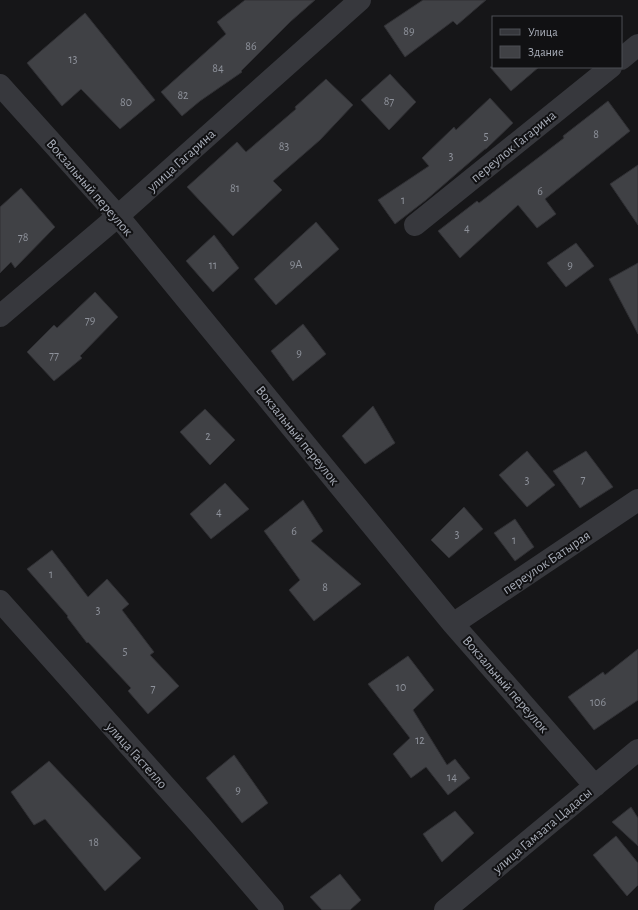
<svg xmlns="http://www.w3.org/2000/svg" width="638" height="910" viewBox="0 0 638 910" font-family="'Alegreya Sans',sans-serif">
<rect width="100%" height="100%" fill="#161618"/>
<!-- building -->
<path fill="#404145" stroke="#303034" d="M 245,0 L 315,0 L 290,22 L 241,71 L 242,72 L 200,101 L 182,116 L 161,92 L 226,34 L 217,22 Z
M 423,0 L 486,0 L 457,25 L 453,21 L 405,57 L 384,26 Z
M 85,13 L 155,100 L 120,129 L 81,89 L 62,106 L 27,63 Z
M 490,67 L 539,67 L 511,91 Z
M 390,74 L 416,102 L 389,130 L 361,100 Z
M 326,79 L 353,105 L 320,140 L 273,181 L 282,190 L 233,236 L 187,187 L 237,142 L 246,152 L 296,109 L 295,107 Z
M 490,98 L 513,123 L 486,149 L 485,149 L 426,200 L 395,224 L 378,200 L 429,166 L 422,158 L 454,127 L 456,130 Z
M 608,101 L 630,131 L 545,199 L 556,214 L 537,228 L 518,205 L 460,258 L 438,231 L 477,201 L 479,203 L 564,138 L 563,136 Z
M 638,165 L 638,225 L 610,184 Z
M 21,188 L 55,227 L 15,268 L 11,262 L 0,273 L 0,207 Z
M 316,222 L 339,249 L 276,305 L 254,279 Z
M 214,235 L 239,268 L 213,292 L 186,261 Z
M 576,243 L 594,266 L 566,287 L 547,263 Z
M 638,263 L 638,334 L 609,279 Z
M 95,292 L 118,317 L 80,356 L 82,358 L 54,381 L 27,352 L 54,325 L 57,328 Z
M 303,324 L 326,354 L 293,381 L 271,351 Z
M 373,406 L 395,443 L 365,464 L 342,436 Z
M 205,409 L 235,440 L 210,465 L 180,432 Z
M 527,451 L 555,485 L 527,507 L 499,475 Z
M 586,451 L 613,487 L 580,508 L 553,471 Z
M 225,483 L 249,509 L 211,539 L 190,514 Z
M 303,500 L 323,531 L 311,541 L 361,584 L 314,621 L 289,590 L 300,580 L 264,531 Z
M 464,507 L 483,529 L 449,558 L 431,540 Z
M 515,519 L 534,547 L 515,561 L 494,533 Z
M 52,550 L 88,597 L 107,579 L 129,604 L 122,610 L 154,652 L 150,655 L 179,686 L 148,714 L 128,691 L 131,688 L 88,642 L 87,643 L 67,617 L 68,616 L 27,569 Z
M 638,649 L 638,700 L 594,730 L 568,697 L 603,672 L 605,675 Z
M 408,656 L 434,690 L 413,710 L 447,765 L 455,759 L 470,778 L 448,795 L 426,767 L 411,778 L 393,754 L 410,738 L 368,684 Z
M 234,755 L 268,803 L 242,823 L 206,778 Z
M 49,761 L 141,858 L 105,891 L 45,819 L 34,825 L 11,792 Z
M 631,807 L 638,818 L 638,846 L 612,822 Z
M 455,811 L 474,833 L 442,862 L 423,834 Z
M 616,836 L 638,863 L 638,885 L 627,896 L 593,855 Z
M 340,874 L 361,900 L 350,910 L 322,910 L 310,897 Z"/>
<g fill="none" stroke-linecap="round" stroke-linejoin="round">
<!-- minor -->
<path stroke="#37383d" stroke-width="22" d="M 621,59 L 638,45
M 0,85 L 118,216 L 453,624 L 595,786
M 415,225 L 611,67
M 0,316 L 118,216 L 360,0
M 0,601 L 200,825 L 273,910
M 453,624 L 638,500
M 445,910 L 638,750"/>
</g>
<g text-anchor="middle" stroke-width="4" stroke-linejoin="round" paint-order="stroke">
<!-- number labels -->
<g font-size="12" fill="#8e929b">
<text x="409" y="35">89</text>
<text x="251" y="50">86</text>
<text x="73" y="63">13</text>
<text x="218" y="72">84</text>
<text x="183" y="99">82</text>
<text x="389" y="105">87</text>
<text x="126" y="106">80</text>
<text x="596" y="138">8</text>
<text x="486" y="140">5</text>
<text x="284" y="150">83</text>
<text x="451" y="160">3</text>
<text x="235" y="192">81</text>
<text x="540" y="195">6</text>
<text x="403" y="204">1</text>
<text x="467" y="232">4</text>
<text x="23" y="241">78</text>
<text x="296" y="268">9А</text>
<text x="213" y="269">11</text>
<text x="570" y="269">9</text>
<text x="90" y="324">79</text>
<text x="299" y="357">9</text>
<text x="54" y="359">77</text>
<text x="208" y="440">2</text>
<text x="583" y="483">7</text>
<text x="527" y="484">3</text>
<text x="219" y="516">4</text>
<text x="294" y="535">6</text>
<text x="457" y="538">3</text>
<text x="514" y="544">1</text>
<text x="51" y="578">1</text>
<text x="325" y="591">8</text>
<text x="98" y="614">3</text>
<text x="125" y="655">5</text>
<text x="401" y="691">10</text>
<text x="153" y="692">7</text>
<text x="598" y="706">106</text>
<text x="420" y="744">12</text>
<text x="452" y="781">14</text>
<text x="238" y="794">9</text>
<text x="94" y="846">18</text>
</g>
<!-- street labels -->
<g font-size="14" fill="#a8adb8" stroke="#111113">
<text transform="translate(513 146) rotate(-39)" y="5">переулок Гагарина</text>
<text transform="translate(181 160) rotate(-42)" y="5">улица Гагарина</text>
<text transform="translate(90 187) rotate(49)" y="5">Вокзальный переулок</text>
<text transform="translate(298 435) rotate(51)" y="5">Вокзальный переулок</text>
<text transform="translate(546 562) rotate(-34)" y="5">переулок Батырая</text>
<text transform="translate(506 684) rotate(49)" y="5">Вокзальный переулок</text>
<text transform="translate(137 755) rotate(48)" y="5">улица Гастелло</text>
<text transform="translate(542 830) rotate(-40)" y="5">улица Гамзата Цадасы</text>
</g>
</g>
<!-- legend -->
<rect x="492" y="16" width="130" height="52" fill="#111113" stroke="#4d4f55"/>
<rect x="500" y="29" width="20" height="6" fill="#37383d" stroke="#4d4f55"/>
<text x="528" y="36" font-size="12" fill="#a8adb8">Улица</text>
<rect x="500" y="46" width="20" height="12" fill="#404145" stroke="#4d4f55"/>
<text x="528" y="56" font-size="12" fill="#a8adb8">Здание</text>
</svg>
